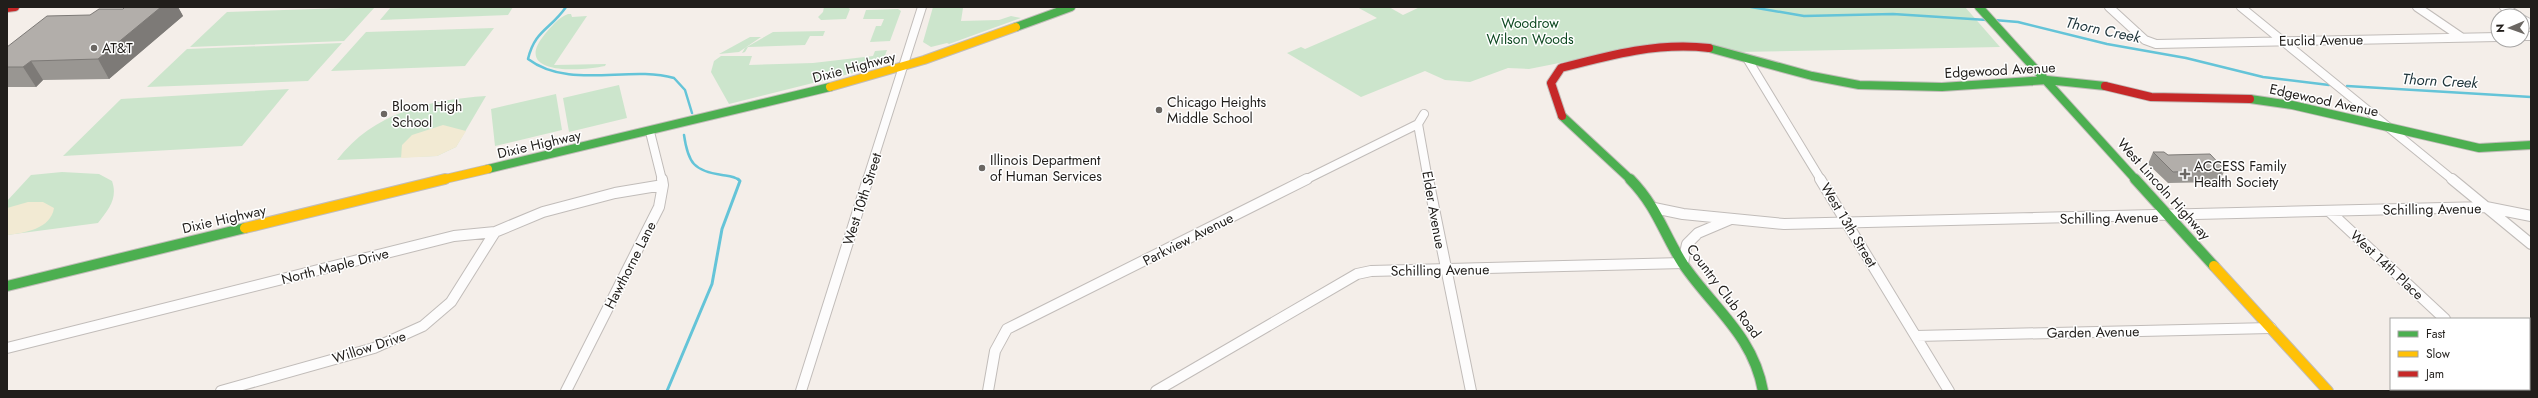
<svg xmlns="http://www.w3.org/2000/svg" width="2538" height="398" viewBox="0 0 2538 398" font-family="Jost,sans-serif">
<rect width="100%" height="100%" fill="#f4eee9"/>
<!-- green -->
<path fill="#cce5cc" d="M 375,7 L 344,41 L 190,47 L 227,12 Z
M 391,7 L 513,7 L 508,15 L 380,20 Z
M 824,7 L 847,7 L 850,9 L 846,19 L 821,20 L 818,17 L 823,12 Z
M 933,7 L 963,8 L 961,21 L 999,20 L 1011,16 L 1021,18 L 949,44 L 947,43 L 931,47 L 923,42 Z
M 1357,7 L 1389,7 L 1403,15 L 1420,7 L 1965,7 L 2000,47 L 1737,52 L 1722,48 L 1635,48 L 1529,69 L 1508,68 L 1470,82 L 1445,80 L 1425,71 L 1361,97 L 1287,53 L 1301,47 L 1305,49 L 1377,18 Z
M 898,9 L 901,11 L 890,41 L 870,42 L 876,26 L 881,26 L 884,19 L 863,19 L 866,10 Z
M 568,14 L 571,14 L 572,17 L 587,16 L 554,65 L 606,64 L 605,66 C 582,71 510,76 545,34 C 551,27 559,17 568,14 Z
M 494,28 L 465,66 L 331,71 L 366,32 Z
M 825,31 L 823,36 L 810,36 L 805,45 L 748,47 L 745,52 L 742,53 L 745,48 L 773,32 Z
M 750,37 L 761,37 L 739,52 L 719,54 Z
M 342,43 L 308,81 L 147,87 L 187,49 Z
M 887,50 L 881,66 L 729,104 L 711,72 L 714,61 L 721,56 L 752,56 L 749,65 L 813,63 L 873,56 L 875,51 Z
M 619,85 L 627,118 L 569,132 L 563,98 Z
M 289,89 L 242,146 L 63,156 L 121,99 Z
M 556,94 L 562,130 L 495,146 L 491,109 Z
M 486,96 L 456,147 L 437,156 L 337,160 C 374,112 429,100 486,96 Z
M 62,172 L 99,174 L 112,181 C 118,198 109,209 98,223 L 7,235 L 7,201 L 31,175 Z"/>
<!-- sand -->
<path fill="#f2ead3" d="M 443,125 L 466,131 L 456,147 L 437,156 L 401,158 L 402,145 L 412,135 Z
M 28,202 L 43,202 L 54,208 C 51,229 24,233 7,235 L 7,208 Z"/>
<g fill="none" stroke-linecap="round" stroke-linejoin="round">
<!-- stream-far1 -->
<path stroke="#64c4d8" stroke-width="2.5" d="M 566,7 C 550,30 535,30 528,59 C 569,90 629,65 674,78 L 685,90 L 692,113
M 1751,7 L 1804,16 L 1893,14 L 1987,20
M 1994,20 L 2018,22 L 2107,44 L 2186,58 L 2263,77 L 2329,85
M 2347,86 L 2531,97
M 684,135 C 688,163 694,171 722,175 C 728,176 734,176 739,180"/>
<!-- stream -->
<path stroke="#64c4d8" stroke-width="3" d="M 667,391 L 712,284 L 722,229 L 740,181 L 738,179"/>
<defs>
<path id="street-far1" d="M 2109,7 L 2145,40 L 2156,44 L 2498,37
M 2241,7 L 2453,180
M 2417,7 L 2461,37
M 2504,7 L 2518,16
M 2522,19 L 2531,24
M 2522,36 L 2531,36
M 1748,60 L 1821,180
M 1418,124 L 1428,180
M 650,132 L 662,180
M 867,180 L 922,7
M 1305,180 L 1418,124 L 1424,114"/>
<path id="street" d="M 1428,179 L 1471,391
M 1820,179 L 1949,391
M 2452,179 L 2531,244
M 1654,208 L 1683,214 L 1784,224 L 2486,207 L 2531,216
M 2329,211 L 2445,319
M 1916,336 L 2271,328
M 7,348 L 454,236 L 495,232 L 543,212 L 615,193 L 663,185
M 2521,389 L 2523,391
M 221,391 L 374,348 L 423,326 L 451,302 L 495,232
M 566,391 L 659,207 L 663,185 L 662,179
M 801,391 L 868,179
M 988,391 L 995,351 L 1007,329 L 1307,179
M 1156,391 L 1357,274 L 1371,271 L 1683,263 L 1687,244 L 1698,233 L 1731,219"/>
<path id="fast-far1" d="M 1979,7 L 2136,180
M 1016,27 L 1071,7
M 1709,48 L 1812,76 L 1859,85 L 1942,87 L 2047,80 L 2105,86
M 2250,99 L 2292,105 L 2479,148 L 2531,145
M 1562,116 L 1631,180
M 488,169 L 830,87"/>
<path id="fast" d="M 1630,179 C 1658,208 1663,233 1683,264 C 1713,308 1753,335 1763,391
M 2135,179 L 2214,266
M 7,286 L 245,228"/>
<path id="slow-far1" d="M 830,87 L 924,60 L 1016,27
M 441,180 L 488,169"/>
<path id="slow" d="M 245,228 L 445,179
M 2214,266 L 2328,391"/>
<path id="jam" d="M 7,8 L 15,7
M 2105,86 L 2151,97 L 2250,99
M 1562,116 L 1551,83 L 1561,68 C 1610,55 1658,42 1709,48"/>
</defs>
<!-- street-far1 casing -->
<use href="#street-far1" stroke="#c1bcb9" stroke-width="10"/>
<!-- street casing -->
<use href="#street" stroke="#c1bcb9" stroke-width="12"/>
<!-- fast-far1 casing -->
<use href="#fast-far1" stroke="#c1bcb9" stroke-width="10"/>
<!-- fast casing -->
<use href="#fast" stroke="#c1bcb9" stroke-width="12"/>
<!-- slow-far1 casing -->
<use href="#slow-far1" stroke="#c1bcb9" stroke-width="10"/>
<!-- slow casing -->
<use href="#slow" stroke="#c1bcb9" stroke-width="12"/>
<!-- jam casing -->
<use href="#jam" stroke="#c1bcb9" stroke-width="10"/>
<!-- street-far1 -->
<use href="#street-far1" stroke="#fdfcfc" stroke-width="8"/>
<!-- street -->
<use href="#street" stroke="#fdfcfc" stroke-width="10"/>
<!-- fast-far1 -->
<use href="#fast-far1" stroke="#4caf50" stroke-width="8"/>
<!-- fast -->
<use href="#fast" stroke="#4caf50" stroke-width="10"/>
<!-- slow-far1 -->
<use href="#slow-far1" stroke="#ffc107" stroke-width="8"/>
<!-- slow -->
<use href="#slow" stroke="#ffc107" stroke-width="10"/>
<!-- jam -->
<use href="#jam" stroke="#c62828" stroke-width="8"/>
</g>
<!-- wall -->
<path fill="#999692" d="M 125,7 L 178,7 L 183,16 L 109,79 L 43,80 L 36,87 L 7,87 L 7,47 L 90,15 L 123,9 Z
M 2153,152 L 2225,170 L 2219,182 L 2168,183 L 2148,164 Z"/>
<!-- shaded-wall -->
<path fill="#7d7a77" d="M 161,7 L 178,7 L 183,16 L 109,79 L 98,59 Z
M 31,61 L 43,80 L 36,87 L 23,67 Z"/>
<!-- building -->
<path fill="#b2aeaa" stroke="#7d7a77" d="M 125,7 L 161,7 L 98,59 L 31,61 L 23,67 L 7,67 L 7,47 L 47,16 L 90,15 L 99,9 L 123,9 Z
M 2153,152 L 2164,152 L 2168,155 L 2210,154 L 2225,170 L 2173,172 Z"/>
<!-- markers -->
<g fill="#6b6763" stroke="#fff" stroke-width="1.5">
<circle cx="94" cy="48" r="4"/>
<circle cx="1159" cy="110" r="4"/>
<circle cx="384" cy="114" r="4"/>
<circle cx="982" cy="168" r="4"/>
<path d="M2183 168h4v4h4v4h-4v4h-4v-4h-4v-4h4z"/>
</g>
<g text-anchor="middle" stroke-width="3" stroke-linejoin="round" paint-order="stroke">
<!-- park labels -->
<g font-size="14" fill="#0c4820" stroke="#fff">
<text x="1530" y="28">Woodrow<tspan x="1530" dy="16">Wilson Woods</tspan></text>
</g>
<!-- street labels -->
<g font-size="14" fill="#211e1b" stroke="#fff">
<text transform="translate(2321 40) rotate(-1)" y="5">Euclid Avenue</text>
<text transform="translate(854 67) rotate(-15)" y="5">Dixie Highway</text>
<text transform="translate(2000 70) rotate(-3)" y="5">Edgewood Avenue</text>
<text transform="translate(2324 100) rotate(12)" y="5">Edgewood Avenue</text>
<text transform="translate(539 144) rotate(-13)" y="5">Dixie Highway</text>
<text transform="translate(2164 189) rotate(48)" y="5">West Lincoln Highway</text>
<text transform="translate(862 199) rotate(-72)" y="5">West 10th Street</text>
<text transform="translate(2432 209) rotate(-1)" y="5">Schilling Avenue</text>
<text transform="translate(1434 210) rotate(80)" y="5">Elder Avenue</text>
<text transform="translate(2109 218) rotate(-1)" y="5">Schilling Avenue</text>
<text transform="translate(224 219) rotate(-13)" y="5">Dixie Highway</text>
<text transform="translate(1849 225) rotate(59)" y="5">West 13th Street</text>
<text transform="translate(1188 239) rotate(-27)" y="5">Parkview Avenue</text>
<text transform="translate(630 265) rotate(-63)" y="5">Hawthorne Lane</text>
<text transform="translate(2387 265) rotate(43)" y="5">West 14th Place</text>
<text transform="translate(335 266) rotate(-14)" y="5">North Maple Drive</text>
<text transform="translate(1440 270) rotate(-1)" y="5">Schilling Avenue</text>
<text transform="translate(1724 291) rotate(53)" y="5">Country Club Road</text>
<text transform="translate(2093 332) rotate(-1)" y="5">Garden Avenue</text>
<text transform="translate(369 347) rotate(-18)" y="5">Willow Drive</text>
</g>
<!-- poi labels -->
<g font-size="14" fill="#211e1b" stroke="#fff" text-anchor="start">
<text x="102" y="53">AT&amp;T</text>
<text x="1167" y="107">Chicago Heights<tspan x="1167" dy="16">Middle School</tspan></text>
<text x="392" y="111">Bloom High<tspan x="392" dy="16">School</tspan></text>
<text x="990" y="165">Illinois Department<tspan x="990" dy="16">of Human Services</tspan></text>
<text x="2194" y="171">ACCESS Family<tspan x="2194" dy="16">Health Society</tspan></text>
</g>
<!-- water labels -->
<g font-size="15" font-style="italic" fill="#1e343a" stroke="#fff">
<text transform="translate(2103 30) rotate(12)" y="5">Thorn Creek</text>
<text transform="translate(2440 81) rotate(3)" y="5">Thorn Creek</text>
</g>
</g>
<!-- border -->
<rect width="2538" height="398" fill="none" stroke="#211e1b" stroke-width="16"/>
<!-- legend -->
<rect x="2390" y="318" width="140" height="72" fill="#ffffff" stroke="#a6a5a4"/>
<rect x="2398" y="331" width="20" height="6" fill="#4caf50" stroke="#a6a5a4"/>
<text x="2426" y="338" font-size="12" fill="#211e1b">Fast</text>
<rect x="2398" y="351" width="20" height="6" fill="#ffc107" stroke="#a6a5a4"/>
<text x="2426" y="358" font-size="12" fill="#211e1b">Slow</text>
<rect x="2398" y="371" width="20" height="6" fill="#c62828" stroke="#a6a5a4"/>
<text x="2426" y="378" font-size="12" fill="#211e1b">Jam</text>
<!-- north arrow -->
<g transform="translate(2510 28) rotate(268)"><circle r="19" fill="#ffffff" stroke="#a6a5a4"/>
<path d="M0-3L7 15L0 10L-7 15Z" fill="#6b6763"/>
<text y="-6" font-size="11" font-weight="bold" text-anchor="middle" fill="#211e1b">N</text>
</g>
</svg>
